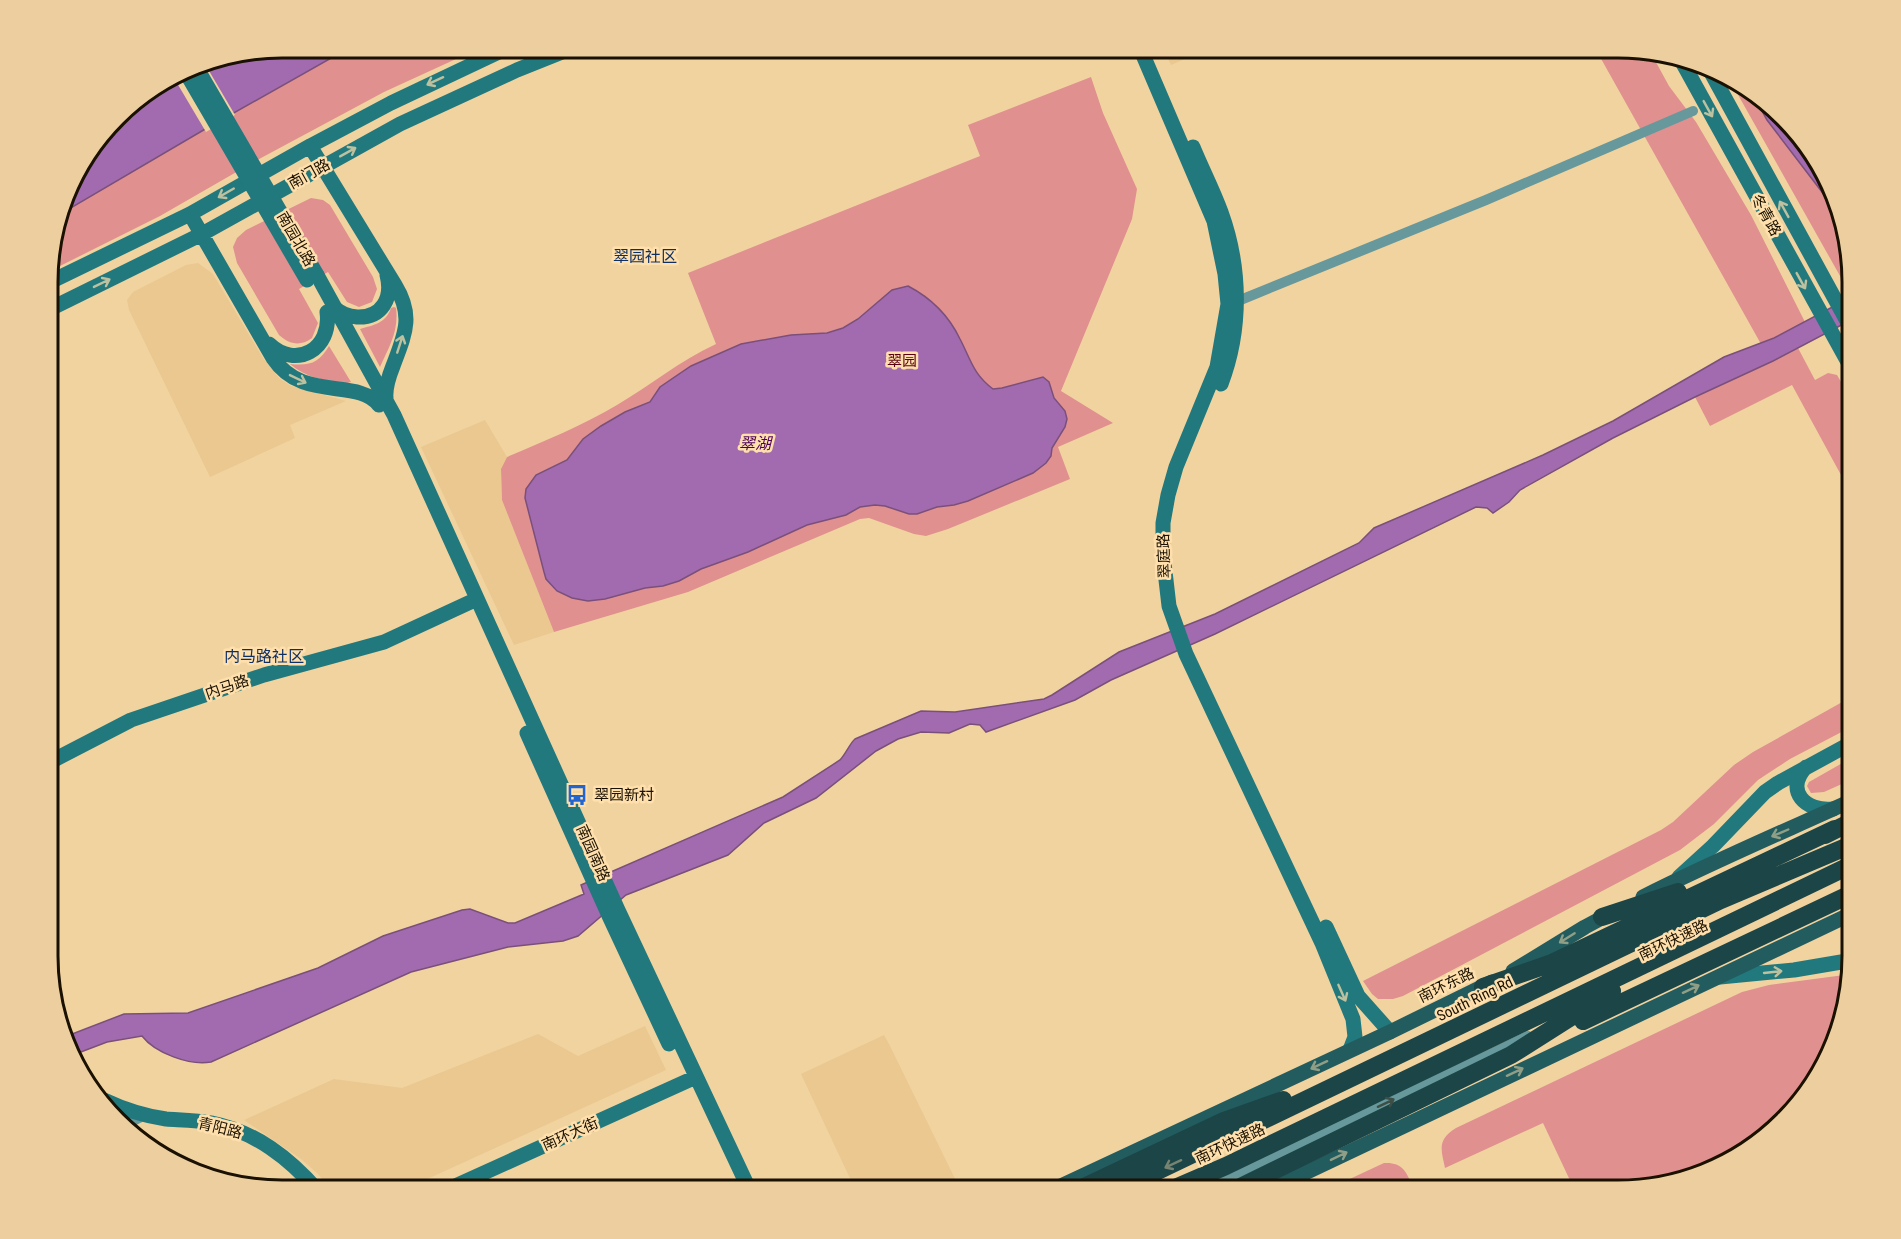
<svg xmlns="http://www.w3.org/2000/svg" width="1901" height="1239" viewBox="0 0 1901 1239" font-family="'Roboto Condensed','Noto Sans SC',sans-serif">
<rect width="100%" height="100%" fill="#f1d3a0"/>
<!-- built -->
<path fill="#eac88f" d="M 1163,48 L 1210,48 L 1171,65 Z
M 198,263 L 213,274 L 263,358 L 279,378 L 291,386 L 346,401 L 290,425 L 295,438 L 210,477 L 129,310 L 127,300 L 133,292 L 186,265 Z
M 485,420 L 507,457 L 501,469 L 502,500 L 554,632 L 514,645 L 421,447 Z
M 645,1026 L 666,1070 L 401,1191 L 333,1191 L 317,1173 L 301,1159 L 244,1120 L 334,1079 L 402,1088 L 538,1034 L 578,1056 Z
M 884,1035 L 889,1044 L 961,1191 L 856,1191 L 801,1074 Z"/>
<!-- green -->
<path fill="#e0908f" d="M 349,48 L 480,48 L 384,92 L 261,158 L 160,216 L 50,271 L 50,253 L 63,209 L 65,211 L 207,128 Z
M 1595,48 L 1618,48 L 1651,53 L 1669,86 L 1696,122 L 1751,215 L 1805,322 L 1761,344 Z
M 1091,77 L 1103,113 L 1137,189 L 1132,219 L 1061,391 L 1113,423 L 1058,447 L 1070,479 L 948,529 L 926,536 L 914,534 L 869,518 L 860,519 L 688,592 L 554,632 L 502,500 L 501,469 L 507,457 C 544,441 582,426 617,405 C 651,385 679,361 716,344 L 688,273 L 980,156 L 968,125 Z
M 1728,77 L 1750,89 L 1767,120 L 1835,209 L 1853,268 L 1853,299 Z
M 311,198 L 323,200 L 330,205 L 373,277 L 377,289 L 372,302 L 359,307 L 347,302 L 328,272 L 299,289 L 318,323 L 312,338 C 300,347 289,344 279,335 L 237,263 L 233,247 L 237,238 L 246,230 Z
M 394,307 L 396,308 C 399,331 389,347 380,367 L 360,329 C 374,325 386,323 391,308 Z
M 329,346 L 351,382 L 347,383 C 326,381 306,378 290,364 C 310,366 319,363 329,346 Z
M 1798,348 L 1815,380 L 1828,373 L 1837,375 L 1853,402 L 1853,497 L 1792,385 L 1710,426 L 1695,397 Z
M 1853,696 L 1853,726 L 1790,759 L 1758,780 L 1714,824 L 1680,850 L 1403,996 L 1393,999 L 1378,999 L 1372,994 L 1363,981 L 1661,830 L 1673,822 L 1734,765 L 1753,752 Z
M 1853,757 L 1853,779 L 1824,792 L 1811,793 L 1807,786 L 1809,782 Z
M 1852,974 L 1841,1031 L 1813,1087 L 1735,1160 L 1633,1191 L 1575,1191 L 1543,1123 L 1445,1168 C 1441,1149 1437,1140 1456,1128 L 1742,992 L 1769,985 Z
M 1384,1163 C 1402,1162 1406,1171 1412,1185 L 1400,1191 L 1324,1191 Z"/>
<!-- water -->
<path fill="#a26baf" stroke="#7a507b" stroke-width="1.5" d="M 283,48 L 349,48 L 207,128 L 64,212 L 63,209 L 72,179 L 128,107 L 193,66 Z
M 1750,89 L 1822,166 L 1835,209 L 1767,120 Z
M 908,286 C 931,298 949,316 960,339 C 971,360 973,374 993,389 L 1002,388 L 1043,377 L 1049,382 L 1054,398 L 1065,411 L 1067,419 L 1065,427 L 1052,448 L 1051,456 L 1046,463 L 1033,473 L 968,501 L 954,505 L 937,507 L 917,514 L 909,514 L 885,506 L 875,505 L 860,507 L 846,515 L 807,525 L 748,552 L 701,569 L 679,581 L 663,586 L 645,588 L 605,599 L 588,601 L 572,598 L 557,591 L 546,579 L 544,572 L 525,498 L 526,489 L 536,475 L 567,460 L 583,439 L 601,426 L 625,412 L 650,402 L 660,387 L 691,366 L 741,344 L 791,335 L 827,333 L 843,328 L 858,319 L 892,290 Z
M 1853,296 L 1853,319 L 1773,361 L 1695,397 L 1613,438 L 1520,490 L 1509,502 L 1493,513 L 1487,508 L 1476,507 L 1215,634 L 1111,680 L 1075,700 L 986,732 L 980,725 L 970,724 L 949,733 L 921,732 L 898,739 L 876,751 L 816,798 L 764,823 L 728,855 L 626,895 L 578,936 L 563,941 L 508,947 L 411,972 L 211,1062 C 190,1066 155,1053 142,1036 L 107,1042 L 73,1055 L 67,1036 L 124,1014 L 188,1013 L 318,968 L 383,936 L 462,910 L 470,909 L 508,923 L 515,923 L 584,894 L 581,885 L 783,797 L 840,760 C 846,754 850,743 855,739 L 921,711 L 955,712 L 1044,699 L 1052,695 L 1119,652 L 1215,614 L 1359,543 L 1374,528 L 1543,455 L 1613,421 L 1724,357 L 1774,338 Z"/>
<!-- pier -->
<path fill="#f1d3a0" d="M 205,64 L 235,115 L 206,132 L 174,78 L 193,66 Z"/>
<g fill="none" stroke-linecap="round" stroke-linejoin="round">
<!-- street -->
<path stroke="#67989b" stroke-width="10" d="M 1238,301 L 1486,200 L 1693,111
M 127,1124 L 147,1114
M 1200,1191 L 1528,1036"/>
<!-- secondary -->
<path stroke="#22797d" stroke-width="15" d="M 1140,48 L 1214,221 L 1225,274 L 1228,304 L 1217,367 L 1176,467 L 1168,495 L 1163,523 L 1163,554 L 1169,606 L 1186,654 L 1322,943 L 1353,1019 L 1355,1037 L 1350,1050
M 1680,58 L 1853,371
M 1708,67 L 1853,332
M 310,146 L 395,285 C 414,316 405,334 393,366 C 389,376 385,387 386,398
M 1193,147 C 1202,169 1213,190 1221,212 C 1241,267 1242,329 1221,384
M 190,214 L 273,358 C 303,403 357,377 379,405
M 317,275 L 394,415 L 618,910 L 750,1191
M 50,282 L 190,214 L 310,146 L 391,103 L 507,48
M 335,308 C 341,314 348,316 357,317 C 382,318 393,298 387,275
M 50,309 L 202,234 L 400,124 L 517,70 L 572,48
M 269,344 C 296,370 332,349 327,312
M 527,733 L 610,918 L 669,1044
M 50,762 L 131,720 L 264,675 L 384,642 L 477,599
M 1806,767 C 1784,791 1806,812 1833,809
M 1679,877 L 1713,846 L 1765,792 L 1778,783 L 1853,742
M 1326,927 L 1358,996 L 1390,1032
M 1720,977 L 1794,970 L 1853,960
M 104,1100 C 123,1109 145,1116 166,1119 C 181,1120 197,1120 212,1123 C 256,1132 289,1158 318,1191
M 444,1191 L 696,1077"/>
<!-- primary -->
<path stroke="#235c5f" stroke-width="15" d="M 1643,897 C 1712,862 1783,832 1853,800
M 1513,971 L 1585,927 L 1611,913
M 1050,1191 L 1390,1032 L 1492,982
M 1267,1191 L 1853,913"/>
<!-- highway -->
<path stroke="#1b4547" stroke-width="18" d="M 1825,835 L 1853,821
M 1602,917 L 1678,892
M 1483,987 L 1552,963 L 1835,829
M 1583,1021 L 1853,893
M 1076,1191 L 1224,1121 L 1283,1100
M 1116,1191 L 1721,900 L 1853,844
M 1168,1191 L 1226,1166 L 1853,864
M 1232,1191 L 1511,1055 L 1612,991"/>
<!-- secondary-bridge -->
<path stroke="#22797d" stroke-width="15" d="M 195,65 L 317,275
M 185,71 L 307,280"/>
</g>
<!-- one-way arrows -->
<defs><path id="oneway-shaft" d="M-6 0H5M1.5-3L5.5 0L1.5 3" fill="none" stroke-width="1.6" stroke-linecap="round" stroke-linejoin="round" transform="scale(1.5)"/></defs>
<g stroke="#bdc19f">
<use href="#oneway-shaft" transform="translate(435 81) rotate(155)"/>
<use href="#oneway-shaft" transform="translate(1708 109) rotate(61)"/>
<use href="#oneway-shaft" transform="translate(348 152) rotate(-29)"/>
<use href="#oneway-shaft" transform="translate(226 193) rotate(150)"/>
<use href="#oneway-shaft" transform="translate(1784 209) rotate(-119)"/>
<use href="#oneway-shaft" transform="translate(1801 281) rotate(61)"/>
<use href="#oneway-shaft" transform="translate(102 283) rotate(-26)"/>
<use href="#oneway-shaft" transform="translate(400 344) rotate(-72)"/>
<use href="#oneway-shaft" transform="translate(298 379) rotate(26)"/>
<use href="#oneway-shaft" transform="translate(1773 972) rotate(-6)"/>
<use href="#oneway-shaft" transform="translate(1342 993) rotate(66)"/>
</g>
<g stroke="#919e86">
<use href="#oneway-shaft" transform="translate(1780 833) rotate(157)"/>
<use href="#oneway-shaft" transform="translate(1567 938) rotate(148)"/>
<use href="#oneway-shaft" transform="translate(1691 989) rotate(-25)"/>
<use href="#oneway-shaft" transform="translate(1319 1065) rotate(155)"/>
<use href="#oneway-shaft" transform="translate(1515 1072) rotate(-25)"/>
<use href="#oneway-shaft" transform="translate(1339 1156) rotate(-26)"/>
</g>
<use stroke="#3d4e46" href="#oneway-shaft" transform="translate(1386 1103) rotate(-25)"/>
<use stroke="#768370" href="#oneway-shaft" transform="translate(1173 1164) rotate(155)"/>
<!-- icons -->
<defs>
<symbol id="bus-bare" viewBox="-9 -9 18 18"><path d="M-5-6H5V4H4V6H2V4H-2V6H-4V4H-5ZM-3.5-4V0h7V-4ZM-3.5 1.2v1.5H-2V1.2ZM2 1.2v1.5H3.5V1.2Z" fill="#2265d1" stroke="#ffe0ad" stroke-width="2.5" paint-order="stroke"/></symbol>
</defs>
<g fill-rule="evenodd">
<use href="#bus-bare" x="562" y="780" width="30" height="30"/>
</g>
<g text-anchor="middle" stroke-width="5" stroke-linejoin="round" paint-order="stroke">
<!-- street labels -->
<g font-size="15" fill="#1b1101" stroke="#ffe0ad">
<text transform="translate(309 174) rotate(-29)" y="5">南门路</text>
<text transform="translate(1766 215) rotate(61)" y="5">冬青路</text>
<text transform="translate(296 239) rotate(60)" y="5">南园北路</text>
<text transform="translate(1164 556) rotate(-92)" y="5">翠庭路</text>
<text transform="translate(227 687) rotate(-19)" y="5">内马路</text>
<text transform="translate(593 853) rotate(66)" y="5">南园南路</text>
<text transform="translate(1673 940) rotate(-25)" y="5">南环快速路</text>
<text transform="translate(1446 985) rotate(-26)" y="5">南环东路</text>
<text transform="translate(1475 999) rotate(-26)" y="5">South Ring Rd</text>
<text transform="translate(220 1128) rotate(14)" y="5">青阳路</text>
<text transform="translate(570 1134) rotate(-24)" y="5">南环大街</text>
<text transform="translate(1230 1144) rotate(-25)" y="5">南环快速路</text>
</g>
<!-- park labels -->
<g font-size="15" fill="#590112" stroke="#ffe0ad">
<text x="902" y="366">翠园</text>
</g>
<!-- poi labels -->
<g font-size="15" fill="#1b1101" stroke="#ffe0ad" text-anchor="start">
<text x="594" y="800">翠园新村</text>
</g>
<!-- neighbourhood labels -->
<g font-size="16" fill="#0f2f63" stroke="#ffe0ad">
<text x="645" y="262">翠园社区</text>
<text x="264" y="662">内马路社区</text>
</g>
<!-- water labels -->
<g font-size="16" font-style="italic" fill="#4b0059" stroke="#ffe0ad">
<text x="755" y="449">翠湖</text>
</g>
</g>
<!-- crop -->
<path d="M0 0H1901V1239H0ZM282 58H1618A224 224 0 0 1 1842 282V956A224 224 0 0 1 1618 1180H282A224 224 0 0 1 58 956V282A224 224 0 0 1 282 58Z" fill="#edcf9f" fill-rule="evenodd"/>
<path fill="none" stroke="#1b1101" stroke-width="3" d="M282 58H1618A224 224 0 0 1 1842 282V956A224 224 0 0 1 1618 1180H282A224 224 0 0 1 58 956V282A224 224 0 0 1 282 58Z"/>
</svg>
